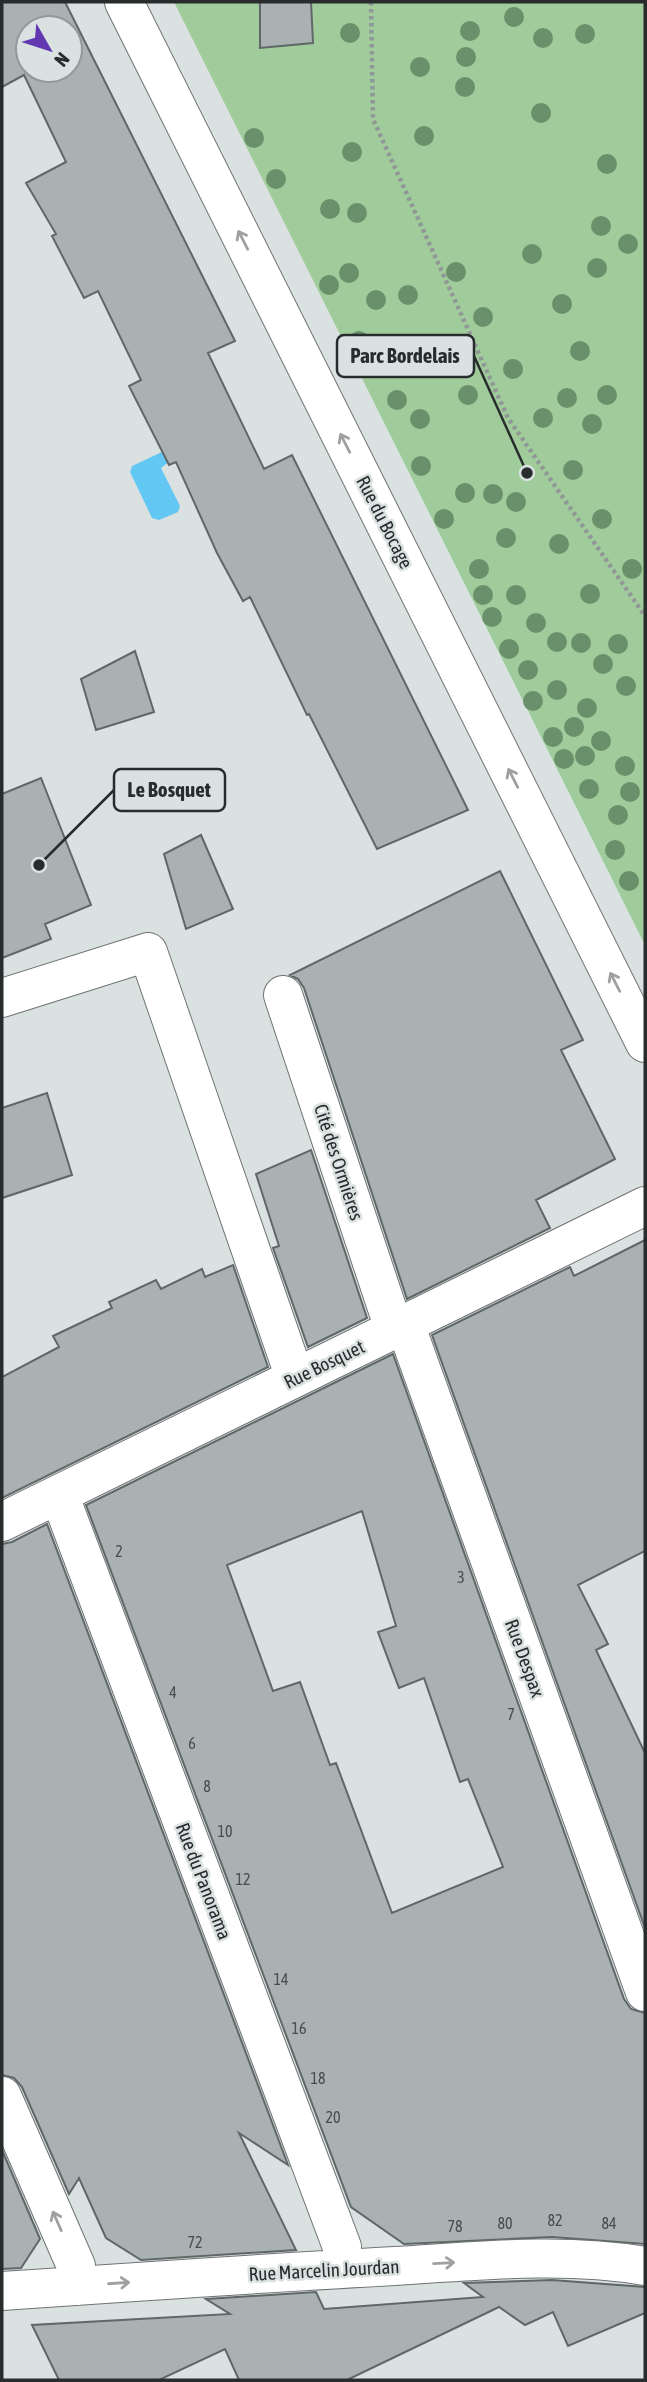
<svg xmlns="http://www.w3.org/2000/svg" width="647" height="2382" viewBox="0 0 647 2382" font-family="'Asap Condensed',sans-serif">
<rect width="100%" height="100%" fill="#dae2e1"/>
<!-- green -->
<path fill="#a0cc9b" d="M 174,2 L 645,2 L 645,945 Z"/>
<!-- water -->
<path fill="#62c7f3" d="M 162,452 L 165,452 L 170,461 L 161,468 L 180,506 L 178,512 L 159,520 L 152,518 L 130,472 L 132,466 Z"/>
<!-- building -->
<path fill="#aab1b2" stroke="#606768" stroke-width="2" fill-rule="evenodd" d="M 2,2 L 65,2 L 235,341 L 208,353 L 264,469 L 292,455 L 468,810 L 377,849 L 309,714 L 307,715 L 250,597 L 243,601 L 217,553 L 176,462 L 169,465 L 129,386 L 141,380 L 98,291 L 84,298 L 52,236 L 56,234 L 26,183 L 66,162 L 24,75 L 2,87 ZM 28,28 L 70,28 L 70,70 L 28,70 Z
M 260,2 L 311,2 L 313,43 L 260,48 Z
M 135,651 L 154,712 L 96,730 L 81,679 Z
M 41,778 L 91,905 L 45,924 L 51,939 L 2,958 L 2,794 Z
M 201,835 L 233,909 L 186,929 L 164,854 Z
M 500,871 L 583,1040 L 561,1050 L 615,1159 L 536,1200 L 550,1228 L 407,1299 L 304,988 L 298,979 L 290,975 Z
M 47,1093 L 72,1175 L 2,1198 L 2,1108 Z
M 311,1150 L 367,1318 L 308,1347 L 273,1248 L 279,1246 L 256,1174 Z
M 645,1240 L 645,1551 L 578,1585 L 608,1644 L 596,1650 L 645,1753 L 645,1928 L 432,1335 L 570,1267 L 574,1276 Z
M 233,1265 L 268,1367 L 2,1498 L 2,1377 L 59,1347 L 53,1336 L 112,1308 L 109,1302 L 156,1280 L 161,1289 L 202,1269 L 205,1277 Z
M 393,1354 L 624,1999 L 631,2009 L 645,2013 L 645,2244 L 552,2237 L 404,2244 L 351,2207 L 86,1505 ZM 362,1511 L 396,1626 L 378,1632 L 399,1688 L 424,1678 L 460,1782 L 468,1779 L 503,1867 L 392,1913 L 336,1763 L 330,1765 L 300,1682 L 273,1691 L 227,1565 Z
M 47,1524 L 288,2165 L 239,2133 L 296,2250 L 141,2260 L 106,2238 L 79,2178 L 69,2194 L 22,2087 L 14,2078 L 2,2075 L 2,1544 L 12,1542 Z
M 2,2150 L 40,2239 L 21,2268 L 2,2269 Z
M 552,2280 L 645,2287 L 645,2313 L 568,2346 L 553,2312 L 525,2325 L 499,2307 L 347,2380 L 239,2380 L 225,2349 L 159,2380 L 59,2380 L 32,2325 L 230,2314 L 206,2299 L 316,2292 L 324,2309 L 483,2297 L 464,2283 Z"/>
<g fill="none" stroke-linecap="round" stroke-linejoin="round">
<defs>
<path id="minor" d="M 124,2 L 645,1043
M 283,995 L 394,1329
M 2,998 L 148,952 L 295,1378
M 405,1324 L 645,1992
M 59,1494 L 342,2247 L 342,2268
M 2,1522 L 645,1206
M 2,2096 L 76,2266 L 78,2286
M 2,2291 C 133,2282 264,2273 395,2266 C 478,2261 563,2252 645,2266"/>
</defs>
<!-- minor casing -->
<use href="#minor" stroke="#6e7473" stroke-width="40"/>
<!-- path -->
<path stroke="#919797" stroke-width="4.5" stroke-dasharray="3.5 3.5" stroke-linecap="butt" d="M 371,2 L 373,119 L 508,418 L 645,616"/>
<!-- minor -->
<use href="#minor" stroke="#fff" stroke-width="38"/>
</g>
<!-- trees -->
<g fill="#6a906b">
<circle cx="514" cy="17" r="10"/>
<circle cx="470" cy="31" r="10"/>
<circle cx="350" cy="33" r="10"/>
<circle cx="585" cy="34" r="10"/>
<circle cx="543" cy="38" r="10"/>
<circle cx="466" cy="57" r="10"/>
<circle cx="420" cy="67" r="10"/>
<circle cx="465" cy="87" r="10"/>
<circle cx="541" cy="113" r="10"/>
<circle cx="424" cy="136" r="10"/>
<circle cx="254" cy="138" r="10"/>
<circle cx="352" cy="152" r="10"/>
<circle cx="607" cy="164" r="10"/>
<circle cx="276" cy="179" r="10"/>
<circle cx="330" cy="209" r="10"/>
<circle cx="357" cy="213" r="10"/>
<circle cx="601" cy="226" r="10"/>
<circle cx="628" cy="244" r="10"/>
<circle cx="532" cy="254" r="10"/>
<circle cx="597" cy="268" r="10"/>
<circle cx="456" cy="272" r="10"/>
<circle cx="349" cy="273" r="10"/>
<circle cx="329" cy="285" r="10"/>
<circle cx="408" cy="295" r="10"/>
<circle cx="376" cy="300" r="10"/>
<circle cx="562" cy="304" r="10"/>
<circle cx="483" cy="317" r="10"/>
<circle cx="359" cy="341" r="10"/>
<circle cx="438" cy="345" r="10"/>
<circle cx="580" cy="351" r="10"/>
<circle cx="513" cy="369" r="10"/>
<circle cx="468" cy="395" r="10"/>
<circle cx="607" cy="395" r="10"/>
<circle cx="567" cy="398" r="10"/>
<circle cx="397" cy="400" r="10"/>
<circle cx="543" cy="418" r="10"/>
<circle cx="420" cy="419" r="10"/>
<circle cx="592" cy="424" r="10"/>
<circle cx="421" cy="466" r="10"/>
<circle cx="573" cy="470" r="10"/>
<circle cx="465" cy="493" r="10"/>
<circle cx="493" cy="494" r="10"/>
<circle cx="516" cy="502" r="10"/>
<circle cx="444" cy="519" r="10"/>
<circle cx="602" cy="519" r="10"/>
<circle cx="506" cy="538" r="10"/>
<circle cx="559" cy="544" r="10"/>
<circle cx="479" cy="569" r="10"/>
<circle cx="632" cy="569" r="10"/>
<circle cx="590" cy="594" r="10"/>
<circle cx="483" cy="595" r="10"/>
<circle cx="516" cy="595" r="10"/>
<circle cx="492" cy="617" r="10"/>
<circle cx="536" cy="623" r="10"/>
<circle cx="557" cy="642" r="10"/>
<circle cx="581" cy="643" r="10"/>
<circle cx="618" cy="644" r="10"/>
<circle cx="509" cy="649" r="10"/>
<circle cx="603" cy="664" r="10"/>
<circle cx="528" cy="670" r="10"/>
<circle cx="626" cy="686" r="10"/>
<circle cx="557" cy="690" r="10"/>
<circle cx="533" cy="701" r="10"/>
<circle cx="587" cy="708" r="10"/>
<circle cx="574" cy="727" r="10"/>
<circle cx="553" cy="737" r="10"/>
<circle cx="601" cy="741" r="10"/>
<circle cx="585" cy="756" r="10"/>
<circle cx="564" cy="759" r="10"/>
<circle cx="625" cy="766" r="10"/>
<circle cx="589" cy="789" r="10"/>
<circle cx="630" cy="792" r="10"/>
<circle cx="618" cy="815" r="10"/>
<circle cx="615" cy="850" r="10"/>
<circle cx="629" cy="881" r="10"/>
</g>
<!-- one-way arrows -->
<defs><path id="oneway-shaft" d="M-6 0H5M1.5-3L5.5 0L1.5 3" fill="none" stroke-width="1.6" stroke-linecap="round" stroke-linejoin="round" transform="scale(1.75)"/></defs>
<g stroke="#9fa0a0">
<use href="#oneway-shaft" transform="translate(243 240) rotate(-117)"/>
<use href="#oneway-shaft" transform="translate(345 443) rotate(-117)"/>
<use href="#oneway-shaft" transform="translate(513 778) rotate(-117)"/>
<use href="#oneway-shaft" transform="translate(615 982) rotate(-117)"/>
<use href="#oneway-shaft" transform="translate(57 2221) rotate(-114)"/>
<use href="#oneway-shaft" transform="translate(444 2263) rotate(-3)"/>
<use href="#oneway-shaft" transform="translate(119 2283) rotate(-4)"/>
</g>
<g text-anchor="middle" stroke-width="5" stroke-linejoin="round" paint-order="stroke">
<!-- number labels -->
<g font-size="16" fill="#494d4e">
<text x="119" y="1557">2</text>
<text x="461" y="1583">3</text>
<text x="173" y="1698">4</text>
<text x="511" y="1720">7</text>
<text x="192" y="1749">6</text>
<text x="207" y="1792">8</text>
<text x="225" y="1837">10</text>
<text x="243" y="1885">12</text>
<text x="281" y="1985">14</text>
<text x="299" y="2034">16</text>
<text x="318" y="2084">18</text>
<text x="333" y="2123">20</text>
<text x="555" y="2226">82</text>
<text x="505" y="2229">80</text>
<text x="609" y="2229">84</text>
<text x="455" y="2232">78</text>
<text x="195" y="2248">72</text>
</g>
<!-- street labels -->
<g font-size="19" fill="#292c2c" stroke="#dae2e1">
<text transform="translate(385 522) rotate(63)" y="7">Rue du Bocage</text>
<text transform="translate(339 1162) rotate(72)" y="7">Cité des Ormières</text>
<text transform="translate(324 1364) rotate(-26)" y="7">Rue Bosquet</text>
<text transform="translate(525 1658) rotate(70)" y="7">Rue Despax</text>
<text transform="translate(204 1881) rotate(69)" y="7">Rue du Panorama</text>
<text transform="translate(324 2270) rotate(-3)" y="7">Rue Marcelin Jourdan</text>
</g>
</g>
<!-- callouts -->
<path fill="none" stroke="#292c2c" stroke-width="2.5" d="M527 473L474 356M39 865L114 790"/>
<g fill="#292c2c" stroke="#dae2e1" stroke-width="2.5">
<circle cx="527" cy="473" r="7"/>
<circle cx="39" cy="865" r="7"/>
</g>
<g fill="#dae2e1" stroke="#292c2c" stroke-width="2.5">
<rect x="337" y="335" width="137" height="42" rx="7"/>
<rect x="114" y="769" width="111" height="42" rx="7"/>
</g>
<g font-size="21" text-anchor="middle" font-weight="bold" fill="#292c2c">
<text x="405" y="363">Parc Bordelais</text>
<text x="169" y="797">Le Bosquet</text>
</g>
<!-- border -->
<rect width="647" height="2382" fill="none" stroke="#292c2c" stroke-width="7"/>
<!-- north arrow -->
<g transform="translate(49 49) rotate(129)"><circle r="33" fill="#dae2e1" stroke="#939999" stroke-width="2"/>
<path d="M0-5L12 26L0 18L-12 26Z" fill="#6138b0"/>
<text y="-10" font-size="19" font-weight="bold" text-anchor="middle" fill="#292c2c">N</text>
</g>
</svg>
